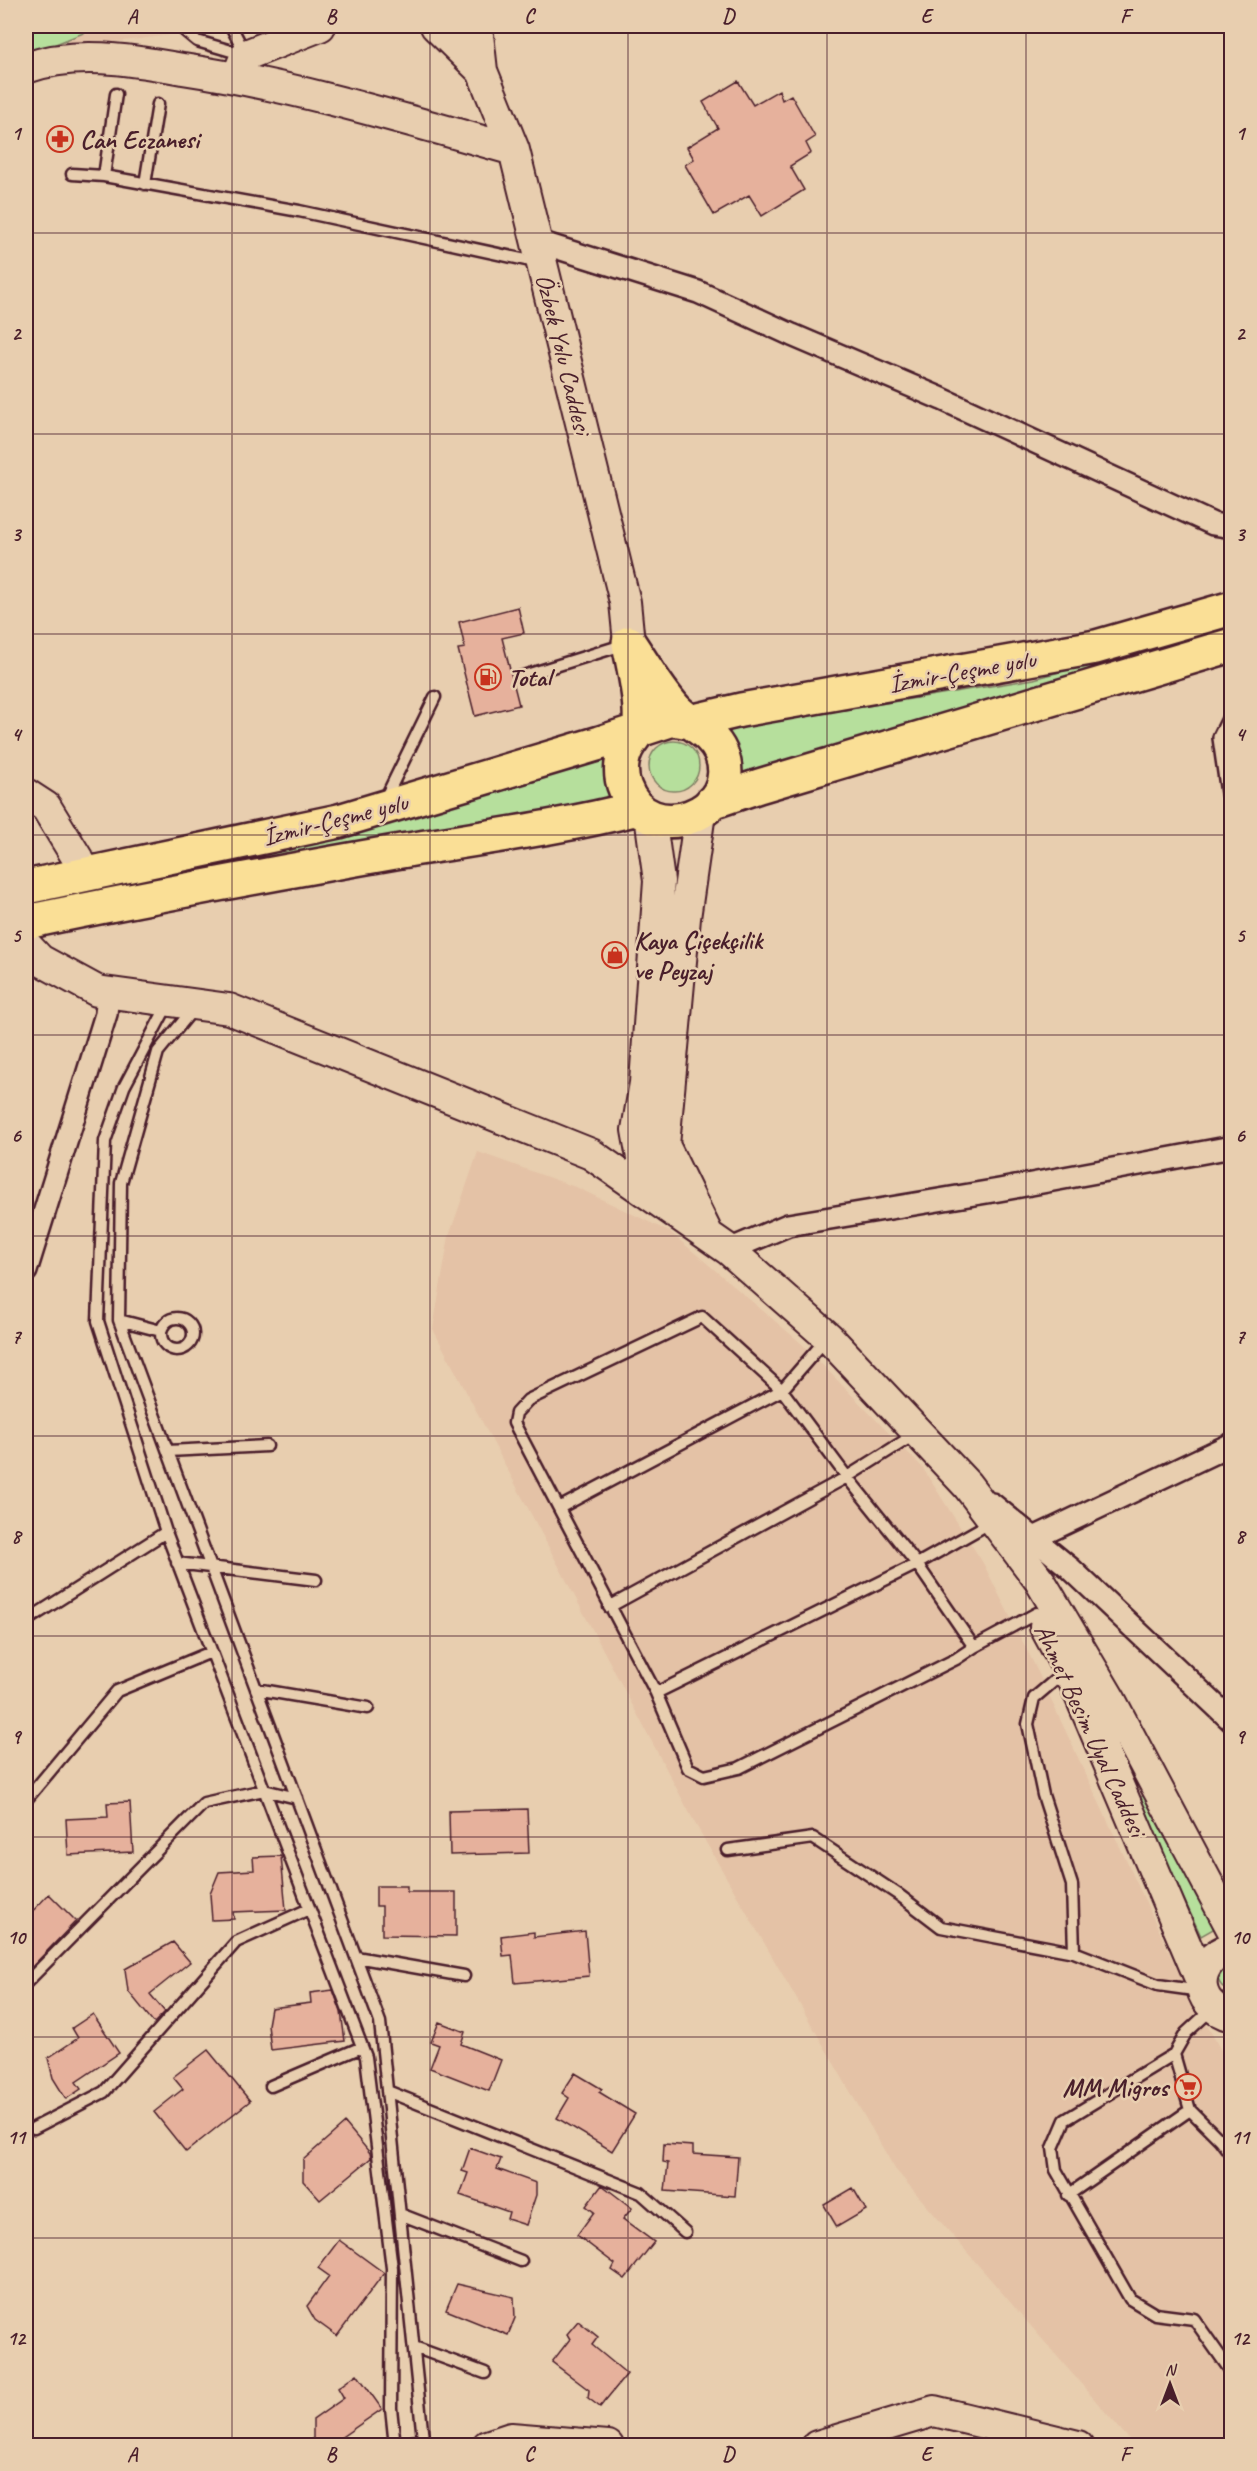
<svg xmlns="http://www.w3.org/2000/svg" width="1257" height="2471" viewBox="0 0 1257 2471" font-family="Caveat,sans-serif">
<rect width="100%" height="100%" fill="#e8ceaf"/>
<filter id="ink" filterUnits="userSpaceOnUse"><feTurbulence type="fractalNoise" baseFrequency=".0167" numOctaves="2"/><feDisplacementMap in="SourceGraphic" scale="12" xChannelSelector="R" yChannelSelector="G"/><feConvolveMatrix kernelMatrix="1 2 1 2 8 2 1 2 1" color-interpolation-filters="sRGB"/></filter>
<g filter="url(#ink)">
<!-- built -->
<path fill="#e4c2a6" d="M 26,26 L 213,26 L 187,33 L 26,53 Z
M 478,1152 L 578,1188 L 670,1232 L 802,1344 L 922,1467 L 983,1563 L 1037,1670 L 1186,1988 L 1231,2068 L 1231,2445 L 1134,2445 L 895,2169 L 696,1825 L 433,1329 L 449,1236 Z"/>
<!-- green -->
<path fill="#b6df9c" stroke="#807f64" stroke-width="1.5" d="M 49,26 L 101,26 L 33,53 L 26,52 L 26,31 L 33,31 Z
M 1231,625 L 1231,631 L 736,776 L 725,729 L 1034,679 Z
M649 766a25 25 0 1 1 50 0a25 25 0 1 1-50 0Z
M 610,758 L 620,800 L 26,910 L 26,904 L 287,848 Z
M 1147,1795 L 1222,1924 L 1201,1936 L 1163,1854 L 1140,1797 Z
M 1231,1955 L 1231,1992 C 1219,1987 1217,1980 1217,1968 Z"/>
<!-- building -->
<path fill="#e6b19c" stroke="#4a1f2b" stroke-width="1.5" d="M 738,81 L 753,105 L 779,90 L 782,100 L 791,95 L 815,137 L 806,143 L 811,153 L 790,166 L 804,190 L 762,216 L 749,195 L 714,215 L 685,165 L 694,159 L 687,147 L 718,128 L 703,102 Z
M 518,607 L 524,633 L 502,638 L 519,705 L 475,716 L 458,649 L 465,648 L 459,622 Z
M 130,1802 L 133,1852 L 68,1855 L 66,1819 L 108,1817 L 107,1803 Z
M 527,1809 L 529,1853 L 450,1855 L 449,1811 Z
M 281,1856 L 286,1910 L 233,1912 L 234,1919 L 212,1920 L 210,1894 L 219,1872 L 254,1870 L 253,1857 Z
M 376,1886 L 407,1886 L 407,1892 L 456,1892 L 456,1936 L 382,1935 L 382,1906 L 376,1906 Z
M 49,1894 L 76,1921 L 26,1973 L 26,1918 Z
M 585,1931 L 589,1976 L 515,1983 L 512,1955 L 503,1956 L 501,1936 L 534,1932 L 534,1937 Z
M 173,1942 L 190,1962 L 150,1994 L 165,2012 L 154,2023 L 128,1991 L 125,1969 Z
M 333,1990 L 341,2012 L 345,2041 L 271,2050 L 268,2025 L 271,2008 L 311,2003 L 310,1993 Z
M 93,2014 L 119,2053 L 76,2082 L 81,2089 L 66,2099 L 53,2078 L 48,2058 L 78,2038 L 72,2028 Z
M 439,2022 L 465,2032 L 461,2044 L 501,2060 L 489,2091 L 430,2068 L 439,2045 L 431,2042 Z
M 208,2050 L 250,2101 L 186,2152 L 154,2112 L 183,2089 L 173,2077 Z
M 575,2073 L 602,2089 L 599,2092 L 635,2114 L 612,2151 L 557,2118 L 569,2098 L 562,2093 Z
M 345,2123 L 370,2153 L 371,2158 L 320,2200 L 303,2181 L 303,2160 Z
M 664,2144 L 693,2146 L 693,2154 L 738,2157 L 735,2196 L 665,2191 L 668,2163 L 663,2162 Z
M 470,2148 L 501,2159 L 497,2169 L 536,2183 L 536,2195 L 526,2225 L 507,2219 L 509,2212 L 460,2195 L 468,2173 L 462,2171 Z
M 602,2185 L 632,2208 L 623,2219 L 654,2242 L 625,2279 L 612,2270 L 615,2264 L 577,2235 L 594,2212 L 586,2206 Z
M 853,2188 L 866,2210 L 837,2227 L 824,2205 Z
M 339,2240 L 384,2273 L 337,2336 L 315,2320 L 307,2306 L 329,2276 L 318,2268 Z
M 457,2284 L 514,2297 L 515,2318 L 508,2335 L 446,2310 Z
M 578,2321 L 598,2337 L 592,2345 L 627,2374 L 600,2407 L 588,2398 L 589,2390 L 552,2362 L 570,2339 L 567,2334 Z
M 357,2374 L 382,2409 L 330,2445 L 318,2445 L 313,2439 L 313,2420 L 344,2398 L 338,2388 Z"/>
<g fill="none" stroke-linecap="round" stroke-linejoin="round">
<defs>
<path id="lane" d="M 179,26 L 197,41 L 245,55
M 231,26 L 246,55
M 72,174 L 104,176 L 299,211 L 540,263
M 104,176 L 116,94
M 145,184 L 158,104
M 520,677 L 626,644
M 385,799 L 435,697
M 169,1002 L 124,1087 L 105,1141 L 98,1321 L 166,1532 L 366,2057 L 392,2268 L 391,2408 L 395,2446
M 194,1008 L 158,1052 L 121,1183 L 119,1320 L 380,2022 L 423,2439 L 398,2446
M 702,1317 L 782,1390 L 847,1477 L 917,1564 L 974,1647 L 956,1659 L 739,1768 L 704,1776 L 688,1768 L 656,1693 L 514,1423 L 516,1413 L 528,1400 Z
M161 1334a16 16 0 1 1 32 0a16 16 0 1 1-32 0Z
M 119,1320 L 161,1331
M 168,1451 L 267,1446
M 559,1508 L 782,1390 L 827,1338
M 177,1563 L 316,1580
M 609,1607 L 847,1477 L 917,1433
M 26,1624 L 29,1619 L 166,1532
M 974,1647 L 1037,1613
M 1069,1680 L 1054,1681 L 1034,1698 L 1028,1724 L 1043,1795 L 1072,1885 L 1074,1952
M 256,1689 L 368,1708
M 656,1693 L 917,1564 L 988,1524
M 26,1800 L 117,1691 L 211,1652
M 728,1850 L 813,1838 L 899,1895 L 941,1927 L 1074,1952 L 1158,1985 L 1201,1991
M 356,1957 L 464,1976
M 26,1983 L 204,1803 L 264,1790 L 297,1798
M 1212,2009 L 1186,2033 L 1174,2054 L 1190,2110 L 1220,2140 L 1232,2156
M 1174,2054 L 1065,2120 L 1053,2148 L 1056,2170 L 1130,2299 L 1155,2314 L 1194,2319 L 1232,2373
M 271,2086 L 362,2047
M 387,2091 L 641,2193 L 685,2232
M 34,2128 L 104,2092 L 236,1942 L 309,1909
M 1068,2195 L 1190,2110
M 400,2214 L 521,2261
M 414,2347 L 485,2373
M 1231,2446 L 1232,2445"/>
<path id="street" d="M 536,241 L 698,292 L 792,335 L 942,399 L 1213,524 L 1232,527
M 1232,722 L 1224,738 L 1232,793
M 729,1250 L 788,1225 L 999,1190 L 1232,1147
M 26,1271 L 106,1014 L 108,993
M 992,1504 L 1070,1568 L 1232,1721
M 1034,1538 L 1232,1444"/>
<path id="secondary" d="M 436,26 L 482,71
M 477,26 L 482,71 L 514,150 L 625,602 L 629,643
M 26,68 C 75,50 131,60 183,69 C 295,86 404,119 514,150
M 237,77 L 246,55 L 320,26
M 26,794 L 46,807 L 87,874
M 700,813 L 685,918 L 664,1145 L 706,1231
M 650,816 L 659,881 L 645,1083 L 637,1130 L 644,1169 L 665,1196
M 26,945 L 40,960 L 97,991 L 229,1009 L 591,1154 L 729,1250 L 828,1337 L 967,1485 L 1040,1581 L 1111,1701 L 1232,1929
M 1045,1627 L 1073,1679 L 1201,1981
M 1232,1948 C 1192,1959 1191,2006 1232,2016
M 487,2446 L 511,2438 L 608,2446
M 817,2446 L 934,2411 L 1078,2446"/>
<path id="highway" d="M 629,643 C 644,665 658,690 676,710 C 692,726 711,731 721,753 C 745,813 648,851 625,788 C 619,774 621,756 629,744 C 632,739 637,734 639,728 C 644,707 633,665 629,643 Z
M 712,802 L 759,786 L 1232,645
M 26,887 L 339,821 L 600,743 L 673,719 L 690,722 L 741,710 L 1096,647 L 1232,608
M 26,922 C 150,896 275,873 401,851 C 480,838 560,828 638,808"/>
</defs>
<!-- lane casing -->
<use href="#lane" stroke="#4a1f2b" stroke-width="15"/>
<!-- street casing -->
<use href="#street" stroke="#4a1f2b" stroke-width="26"/>
<!-- secondary casing -->
<use href="#secondary" stroke="#4a1f2b" stroke-width="34"/>
<!-- highway casing -->
<use href="#highway" stroke="#4a1f2b" stroke-width="38"/>
<!-- lane -->
<use href="#lane" stroke="#e8ceaf" stroke-width="10"/>
<!-- street -->
<use href="#street" stroke="#e8ceaf" stroke-width="21"/>
<!-- secondary -->
<use href="#secondary" stroke="#e8ceaf" stroke-width="30"/>
<!-- highway -->
<use href="#highway" stroke="#fadf96" stroke-width="33"/>
</g>
</g>
<!-- grid -->
<path fill="none" stroke="#4a1f2b" stroke-width="1.5" stroke-opacity="0.55" d="M 232,26 L 232,2446M 430,26 L 430,2446M 628,26 L 628,2446M 827,26 L 827,2446M 1026,26 L 1026,2446M 26,233 L 1232,233M 26,434 L 1232,434M 26,634 L 1232,634M 26,835 L 1232,835M 26,1035 L 1232,1035M 26,1236 L 1232,1236M 26,1436 L 1232,1436M 26,1636 L 1232,1636M 26,1837 L 1232,1837M 26,2037 L 1232,2037M 26,2238 L 1232,2238"/>
<!-- icons -->
<defs>
<symbol id="pharmacy-ring" viewBox="-11 -11 22 22"><circle r="9.5" fill="#e8ceaf" stroke="#c8321e" stroke-width="1.5"/><path d="M-2-6h4v4h4v4h-4v4h-4v-4h-4v-4h4Z" fill="#c8321e"/></symbol>
<symbol id="fuel-ring" viewBox="-11 -11 22 22"><circle r="9.5" fill="#e8ceaf" stroke="#c8321e" stroke-width="1.5"/><path d="M-5.5-6h7V0h2V4h1.3V-2.5L3-4.5l.8-.8L6-3V5H2.5V1h-1V6h-7ZM-4.2-4.7v3.2H.2V-4.7Z" fill="#c8321e"/></symbol>
<symbol id="shop-ring" viewBox="-11 -11 22 22"><circle r="9.5" fill="#e8ceaf" stroke="#c8321e" stroke-width="1.5"/><path d="M-5-2.5h2.3a2.7 3.5 0 0 1 5.4 0H5L5.5 6h-11ZM-1.5-2.5h3a1.5 2.3 0 0 0-3 0Z" fill="#c8321e"/></symbol>
<symbol id="supermarket-ring" viewBox="-11 -11 22 22"><circle r="9.5" fill="#e8ceaf" stroke="#c8321e" stroke-width="1.5"/><path d="M-6-5.5h2.5l.6 2H6L4.5 2H-2.5L-4.4-4H-6ZM-1.5 3.2a1.3 1.3 0 1 0 .1 0ZM3 3.2a1.3 1.3 0 1 0 .1 0Z" fill="#c8321e"/></symbol>
</defs>
<g fill-rule="evenodd">
<use href="#pharmacy-ring" x="45" y="124" width="30" height="30"/>
<use href="#fuel-ring" x="473" y="662" width="30" height="30"/>
<use href="#shop-ring" x="600" y="940" width="30" height="30"/>
<use href="#supermarket-ring" x="1173" y="2072" width="30" height="30"/>
</g>
<g text-anchor="middle" stroke-width="5" stroke-linejoin="round" paint-order="stroke">
<!-- poi labels -->
<g font-size="26" font-weight="bold" fill="#4a1f2b" stroke="#e8ceaf" text-anchor="start">
<text x="80" y="148">Can Eczanesi</text>
<text x="508" y="686">Total</text>
<text x="634" y="949">Kaya Çiçekçilik<tspan x="634" dy="30">ve Peyzaj</tspan></text>
<text x="1168" y="2096" text-anchor="end">MM Migros</text>
</g>
<!-- street labels -->
<g font-size="26" fill="#4a1f2b" stroke="#e8ceaf">
<text transform="translate(564 354) rotate(76)" y="9">Özbek Yolu Caddesi</text>
<text transform="translate(962 671) rotate(-10)" y="9">İzmir-Çeşme yolu</text>
<text transform="translate(335 819) rotate(-14)" y="9">İzmir-Çeşme yolu</text>
<text transform="translate(1091 1730) rotate(65)" y="9">Ahmet Besim Uyal Caddesi</text>
</g>
</g>
<!-- margin -->
<rect width="1257" height="2471" fill="none" stroke="#e8ceaf" stroke-width="66"/>
<!-- north arrow -->
<g transform="translate(1170 2384)" stroke="#e8ceaf" stroke-width="4.5" paint-order="stroke">
<path d="M0-4.5L10 22L0 15L-10 22Z" fill="#4a1f2b"/>
<text y="-9" font-size="16" font-weight="bold" text-anchor="middle" fill="#4a1f2b">N</text>
</g>
<rect x="33" y="33" width="1191" height="2405" fill="none" stroke="#4a1f2b" stroke-width="2"/>
<g font-size="20" text-anchor="middle" font-weight="bold" fill="#4a1f2b">
<text x="132" y="23">A</text>
<text x="331" y="23">B</text>
<text x="529" y="23">C</text>
<text x="728" y="23">D</text>
<text x="926" y="23">E</text>
<text x="1125" y="23">F</text>
<text x="16" y="140">1</text>
<text x="1240" y="140">1</text>
<text x="16" y="340">2</text>
<text x="1240" y="340">2</text>
<text x="16" y="541">3</text>
<text x="1240" y="541">3</text>
<text x="16" y="741">4</text>
<text x="1240" y="741">4</text>
<text x="16" y="942">5</text>
<text x="1240" y="942">5</text>
<text x="16" y="1142">6</text>
<text x="1240" y="1142">6</text>
<text x="16" y="1343">7</text>
<text x="1240" y="1343">7</text>
<text x="16" y="1543">8</text>
<text x="1240" y="1543">8</text>
<text x="16" y="1743">9</text>
<text x="1240" y="1743">9</text>
<text x="16" y="1944">10</text>
<text x="1240" y="1944">10</text>
<text x="16" y="2144">11</text>
<text x="1240" y="2144">11</text>
<text x="16" y="2345">12</text>
<text x="1240" y="2345">12</text>
<text x="132" y="2461">A</text>
<text x="331" y="2461">B</text>
<text x="529" y="2461">C</text>
<text x="728" y="2461">D</text>
<text x="926" y="2461">E</text>
<text x="1125" y="2461">F</text>
</g>
</svg>
